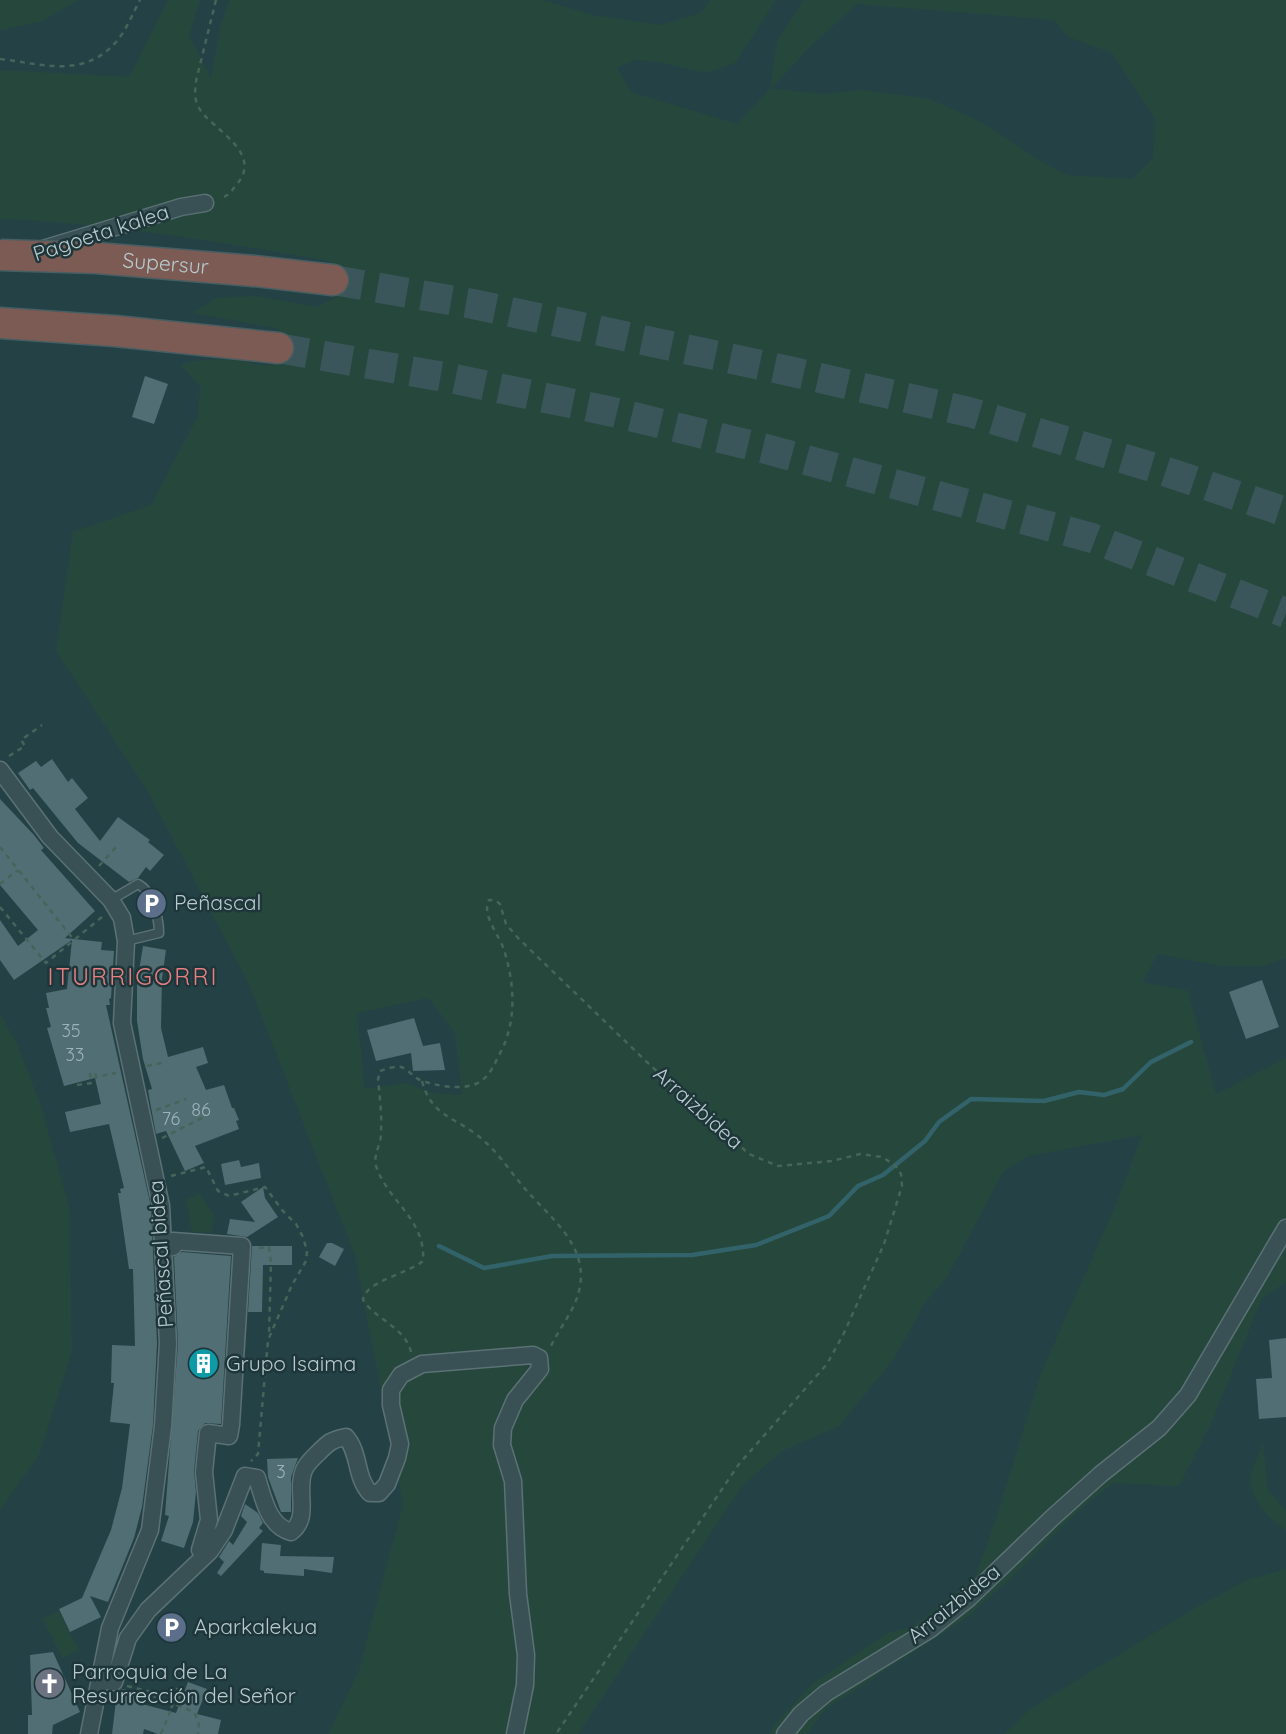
<svg xmlns="http://www.w3.org/2000/svg" width="1286" height="1734" viewBox="0 0 1286 1734" font-family="Quicksand,sans-serif">
<rect width="100%" height="100%" fill="#244246"/>
<!-- green -->
<path fill="#26473c" fill-rule="evenodd" d="M 0,0 L 78,0 L 43,21 L 0,30 Z
M 168,0 L 200,0 L 189,36 L 211,78 L 220,28 L 229,0 L 542,0 L 593,15 L 660,25 L 701,13 L 710,0 L 776,0 L 735,63 L 706,73 L 659,62 L 634,60 L 617,68 L 631,92 L 737,124 L 770,89 L 777,41 L 803,0 L 1286,0 L 1286,958 L 1264,966 L 1222,966 L 1157,954 L 1143,982 L 1188,991 L 1216,1094 L 1286,1058 L 1286,1282 L 1262,1298 L 1211,1424 L 1179,1486 L 1113,1483 L 1076,1513 L 1011,1578 L 966,1618 L 826,1709 L 807,1734 L 769,1734 L 776,1723 L 813,1683 L 888,1633 L 914,1626 L 975,1577 L 996,1519 L 1041,1373 L 1115,1207 L 1142,1135 L 1028,1156 L 1003,1172 L 948,1276 L 924,1304 L 894,1359 L 839,1426 L 782,1451 L 742,1486 L 578,1734 L 328,1734 L 358,1673 L 403,1504 L 355,1256 L 249,984 L 147,790 L 56,651 L 73,532 L 151,505 L 198,416 L 200,386 L 180,365 C 198,360 213,358 232,360 C 253,362 261,369 283,363 L 287,348 L 286,338 L 276,328 L 193,313 L 216,298 L 255,296 L 317,307 L 335,298 L 340,276 L 329,261 C 220,242 111,223 0,219 L 0,70 L 129,77 ZM 857,4 L 1054,20 L 1068,37 L 1112,53 L 1155,119 L 1153,158 L 1132,179 L 1067,175 L 1040,161 L 985,124 L 930,99 L 861,90 L 826,94 L 771,89 L 810,47 ZM 428,998 L 455,1033 L 462,1095 L 433,1093 L 406,1083 L 365,1089 L 357,1013 Z
M 0,1014 L 18,1045 L 41,1106 L 69,1207 L 72,1352 L 39,1455 L 0,1510 Z
M 199,1193 L 214,1215 L 212,1233 L 192,1232 L 186,1200 Z
M 1263,1443 L 1268,1490 L 1286,1510 L 1286,1530 C 1269,1519 1247,1498 1251,1475 C 1253,1465 1259,1454 1263,1443 Z
M 1286,1569 L 1286,1734 L 1005,1734 L 1030,1709 L 1195,1608 L 1247,1580 Z
M 59,1611 L 79,1650 L 62,1658 L 43,1619 Z"/>
<g fill="none" stroke-linecap="round" stroke-linejoin="round">
<!-- stream -->
<path stroke="#33636a" stroke-width="4.5" d="M 439,1246 L 484,1268 L 552,1256 L 692,1255 L 756,1245 L 829,1216 L 858,1186 L 883,1175 L 925,1141 L 939,1122 L 971,1099 L 1044,1101 L 1079,1092 L 1104,1095 L 1123,1089 L 1151,1062 L 1191,1042"/>
</g>
<!-- building -->
<path fill="#506e73" d="M 145,376 L 168,384 L 154,424 L 132,417 Z
M 52,759 L 68,782 L 72,778 L 88,798 L 75,809 L 100,841 L 118,817 L 150,840 L 148,842 L 164,855 L 150,871 L 146,867 L 138,878 L 129,882 L 78,843 L 33,788 L 30,790 L 18,773 L 36,761 L 41,767 Z
M 0,799 L 34,835 L 44,848 L 41,850 L 95,911 L 65,938 L 102,942 L 101,950 L 114,951 L 111,998 L 109,999 L 110,1005 L 106,1005 L 151,1207 L 157,1343 L 153,1425 L 142,1507 L 134,1538 L 108,1602 L 90,1596 L 101,1617 L 70,1632 L 59,1609 L 82,1598 L 111,1530 L 122,1488 L 130,1424 L 110,1422 L 114,1383 L 111,1383 L 112,1345 L 135,1346 L 133,1269 L 129,1269 L 118,1193 L 121,1193 L 120,1189 L 124,1188 L 109,1124 L 70,1132 L 65,1112 L 101,1104 L 95,1078 L 64,1086 L 47,1028 L 51,1027 L 46,1008 L 49,1008 L 46,993 L 67,989 L 72,940 L 14,980 L 0,960 L 0,920 L 18,946 L 38,930 L 0,885 Z
M 143,946 L 166,950 L 162,978 L 161,1028 L 168,1057 L 203,1047 L 208,1063 L 196,1067 L 206,1090 L 224,1085 L 232,1108 L 234,1108 L 239,1120 L 236,1121 L 239,1129 L 195,1146 L 204,1163 L 185,1171 L 166,1131 L 156,1134 L 150,1102 L 148,1090 L 152,1089 L 143,1059 L 137,1021 L 137,983 Z
M 1262,980 L 1279,1027 L 1246,1039 L 1229,992 Z
M 414,1018 L 423,1046 L 440,1043 L 445,1070 L 413,1071 L 411,1053 L 376,1061 L 367,1030 Z
M 239,1160 L 241,1167 L 259,1163 L 261,1178 L 225,1185 L 221,1164 Z
M 263,1187 L 265,1198 L 278,1217 L 247,1237 L 227,1234 L 230,1219 L 255,1222 L 241,1202 Z
M 327,1243 L 332,1243 L 344,1249 L 335,1266 L 319,1257 Z
M 252,1246 L 292,1246 L 292,1265 L 263,1265 L 262,1312 L 248,1312 Z
M 182,1252 L 231,1256 L 221,1424 L 205,1423 L 198,1431 L 194,1471 L 196,1492 L 193,1522 L 184,1548 L 161,1541 L 169,1516 L 165,1515 L 178,1344 L 174,1257 Z
M 1286,1338 L 1286,1417 L 1259,1419 L 1256,1379 L 1272,1378 L 1269,1340 Z
M 298,1458 L 291,1477 L 291,1512 L 281,1512 L 268,1477 L 267,1459 Z
M 245,1504 L 258,1513 L 263,1523 L 259,1528 L 263,1531 L 221,1576 L 217,1573 L 224,1562 L 219,1557 L 229,1541 L 233,1545 L 247,1522 L 241,1516 Z
M 262,1543 L 281,1545 L 280,1556 L 334,1557 L 332,1573 L 304,1569 L 304,1576 L 264,1573 L 264,1571 L 260,1570 Z
M 53,1652 L 80,1712 L 53,1725 L 52,1734 L 28,1734 L 28,1715 L 32,1715 L 30,1655 Z
M 188,1682 L 207,1689 L 197,1714 L 221,1720 L 218,1734 L 158,1734 L 144,1729 L 143,1734 L 112,1734 L 117,1692 L 122,1689 L 144,1693 L 142,1704 L 176,1713 Z"/>
<g fill="none" stroke-linecap="round" stroke-linejoin="round">
<!-- highway-tunnel -->
<path stroke="#3a565a" stroke-width="30" stroke-dasharray="30 15" stroke-linecap="butt" d="M 333,280 L 473,304 L 789,371 L 969,412 L 1155,468 L 1286,512
M 278,348 L 450,378 L 613,412 L 766,449 L 1092,538 L 1286,613"/>
<defs>
<path id="lane" d="M 111,900 L 138,884 C 152,891 159,917 159,933 L 126,941"/>
<path id="street" d="M 43,249 L 181,207 L 205,203
M 0,770 L 50,837 L 111,900 L 122,918 L 126,941 L 122,1023 L 161,1206 L 168,1343 L 163,1426 L 150,1530 L 110,1628 L 89,1734
M 164,1248 L 173,1247 L 173,1241 L 242,1246 L 231,1425 L 229,1436 L 208,1433 L 204,1472 L 209,1520 L 200,1550
M 99,1680 L 114,1682 L 128,1638 L 148,1610 L 210,1551 L 224,1530 L 245,1476 L 257,1478 C 263,1497 268,1526 291,1532 C 311,1517 295,1491 304,1470 C 307,1463 313,1458 318,1453 C 329,1442 331,1440 346,1437 C 360,1453 355,1477 370,1493 L 379,1493 L 387,1484 L 397,1458 L 400,1444 L 391,1405 L 391,1390 L 401,1375 L 422,1364 L 533,1355 L 539,1358 L 540,1369 L 515,1400 L 503,1428 L 502,1445 L 513,1481 L 518,1594 L 526,1655 L 525,1685 L 515,1734
M 785,1734 L 801,1714 L 826,1693 L 929,1630 L 969,1598 L 1052,1518 L 1101,1474 L 1159,1428 L 1188,1395 L 1286,1228"/>
<path id="highway" d="M 254,271 L 333,280
M 0,323 L 115,331 L 278,348"/>
</defs>
<!-- lane casing -->
<use href="#lane" stroke="#5b7175" stroke-width="11"/>
<!-- street casing -->
<use href="#street" stroke="#5b7175" stroke-width="19"/>
<!-- highway casing -->
<use href="#highway" stroke="#475e62" stroke-width="33"/>
<!-- path -->
<path stroke="#47645a" stroke-width="2.5" stroke-dasharray="5 5" stroke-linecap="butt" d="M 216,0 L 196,81 C 195,90 194,100 199,108 C 211,129 264,152 237,184 C 232,190 229,196 221,198
M 0,59 C 43,64 83,79 116,42 C 126,31 133,13 140,0
M 9,756 L 25,746 L 21,740 L 42,725
M 0,847 L 74,940
M 99,866 L 117,846
M 0,884 L 18,870
M 0,907 L 46,963 L 102,917
M 147,1066 L 167,1062
M 422,1081 C 431,1115 452,1116 477,1135 C 498,1151 510,1172 527,1191 C 551,1218 587,1245 580,1286 C 576,1310 560,1326 550,1348
M 77,1085 L 92,1083 L 90,1074 L 95,1073 L 96,1077 L 116,1073
M 156,1110 L 186,1099
M 162,1138 L 208,1115
M 171,1176 L 206,1167 L 218,1191 L 229,1196 L 265,1187 L 282,1210 L 296,1224 L 303,1237 L 307,1251 L 306,1261 L 292,1285 L 268,1340 L 258,1454 L 251,1461
M 259,1248 L 269,1247 L 271,1263 L 269,1335
M 411,1352 C 405,1327 376,1320 363,1300 C 365,1281 408,1274 423,1261 C 426,1219 388,1202 376,1166 C 373,1154 381,1145 381,1134 C 382,1116 380,1097 378,1080 L 380,1071 C 386,1069 395,1066 401,1067 C 408,1069 412,1076 418,1079 C 434,1086 466,1092 481,1081 C 490,1075 494,1065 499,1055 C 517,1024 515,984 504,950 C 500,936 481,915 489,900 L 495,900 L 500,904 L 506,924 L 518,938 L 649,1064 L 749,1154 L 778,1166 L 832,1161 L 860,1154 L 882,1157 L 895,1165 L 901,1174 L 902,1186 L 884,1244 L 844,1333 L 827,1364 L 739,1464 L 556,1734
M 127,1686 L 156,1693 L 153,1703 L 160,1705 L 163,1694 L 170,1695 L 167,1705 L 172,1707 L 177,1689 L 181,1690 L 177,1705 L 194,1712 L 199,1723 L 198,1734
M 161,1734 L 172,1707"/>
<!-- lane -->
<use href="#lane" stroke="#395155" stroke-width="8"/>
<!-- street -->
<use href="#street" stroke="#395155" stroke-width="16"/>
<!-- highway -->
<use href="#highway" stroke="#7c5b55" stroke-width="30"/>
<defs>
<g id="highway-bridge">
<path id="s1" d="M 0,255 L 96,258 L 254,271"/>
</g>
</defs>
<!-- highway-bridge casing -->
<use href="#highway-bridge" stroke="#475e62" stroke-width="33" stroke-linecap="butt"/>
<!-- highway-bridge -->
<use href="#highway-bridge" stroke="#7c5b55" stroke-width="30"/>
</g>
<!-- icons -->
<defs>
<symbol id="parking-disc" viewBox="-11 -11 22 22"><circle r="9.5" fill="#5c6f8a" stroke="#1e363a"/><path d="M-3.5-5.5H1a3.5 3.5 0 0 1 0 7H-1V5.5H-3.5ZM-1-3.4V-.6H.8a1.4 1.4 0 0 0 0-2.8Z" fill="#fff"/></symbol>
<symbol id="building-disc" viewBox="-11 -11 22 22"><circle r="9.5" fill="#0f9aa8" stroke="#1e363a"/><path d="M-4-6H4V6H1V3H-1V6H-4ZM-2.5-4.3h1.7v1.8h-1.7ZM.8-4.3h1.7v1.8H.8ZM-2.5-1h1.7V.8h-1.7ZM.8-1h1.7V.8H.8Z" fill="#fff"/></symbol>
<symbol id="church-disc" viewBox="-11 -11 22 22"><circle r="9.5" fill="#6b7280" stroke="#1e363a"/><path d="M-1.2-6h2.4v3.5h3.3v2.4h-3.3V6h-2.4V-.1h-3.3v-2.4h3.3Z" fill="#fff"/></symbol>
</defs>
<g fill-rule="evenodd">
<use href="#parking-disc" x="134" y="886" width="35" height="35"/>
<use href="#building-disc" x="186" y="1346" width="35" height="35"/>
<use href="#parking-disc" x="154" y="1610" width="35" height="35"/>
<use href="#church-disc" x="32" y="1666" width="35" height="35"/>
</g>
<g text-anchor="middle" stroke-width="5" stroke-linejoin="round" paint-order="stroke">
<!-- number labels -->
<g font-size="18" fill="#9db3b7">
<text x="71" y="1037">35</text>
<text x="75" y="1061">33</text>
<text x="201" y="1116">86</text>
<text x="171" y="1125">76</text>
<text x="281" y="1478">3</text>
</g>
<!-- street labels -->
<g font-size="21" fill="#b7cace" stroke="#1e363a">
<text transform="translate(101 233) rotate(-18)" y="7">Pagoeta kalea</text>
<text dy="7" stroke="none"><textPath href="#s1" startOffset="166">Supersur</textPath></text>
<text transform="translate(698 1108) rotate(42)" y="7">Arraizbidea</text>
<text transform="translate(161 1254) rotate(-94)" y="7">Peñascal bidea</text>
<text transform="translate(954 1604) rotate(-39)" y="7">Arraizbidea</text>
</g>
<!-- poi labels -->
<g font-size="21" fill="#b7cace" stroke="#1e363a" text-anchor="start">
<text x="174" y="910">Peñascal</text>
<text x="226" y="1371">Grupo Isaima</text>
<text x="194" y="1634">Aparkalekua</text>
<text x="72" y="1679">Parroquia de La<tspan x="72" dy="24">Resurrección del Señor</tspan></text>
</g>
<!-- quarter labels -->
<g font-size="24" letter-spacing="2" fill="#e77f81" stroke="#1e363a">
<text x="133" y="985">ITURRIGORRI</text>
</g>
</g>
</svg>
